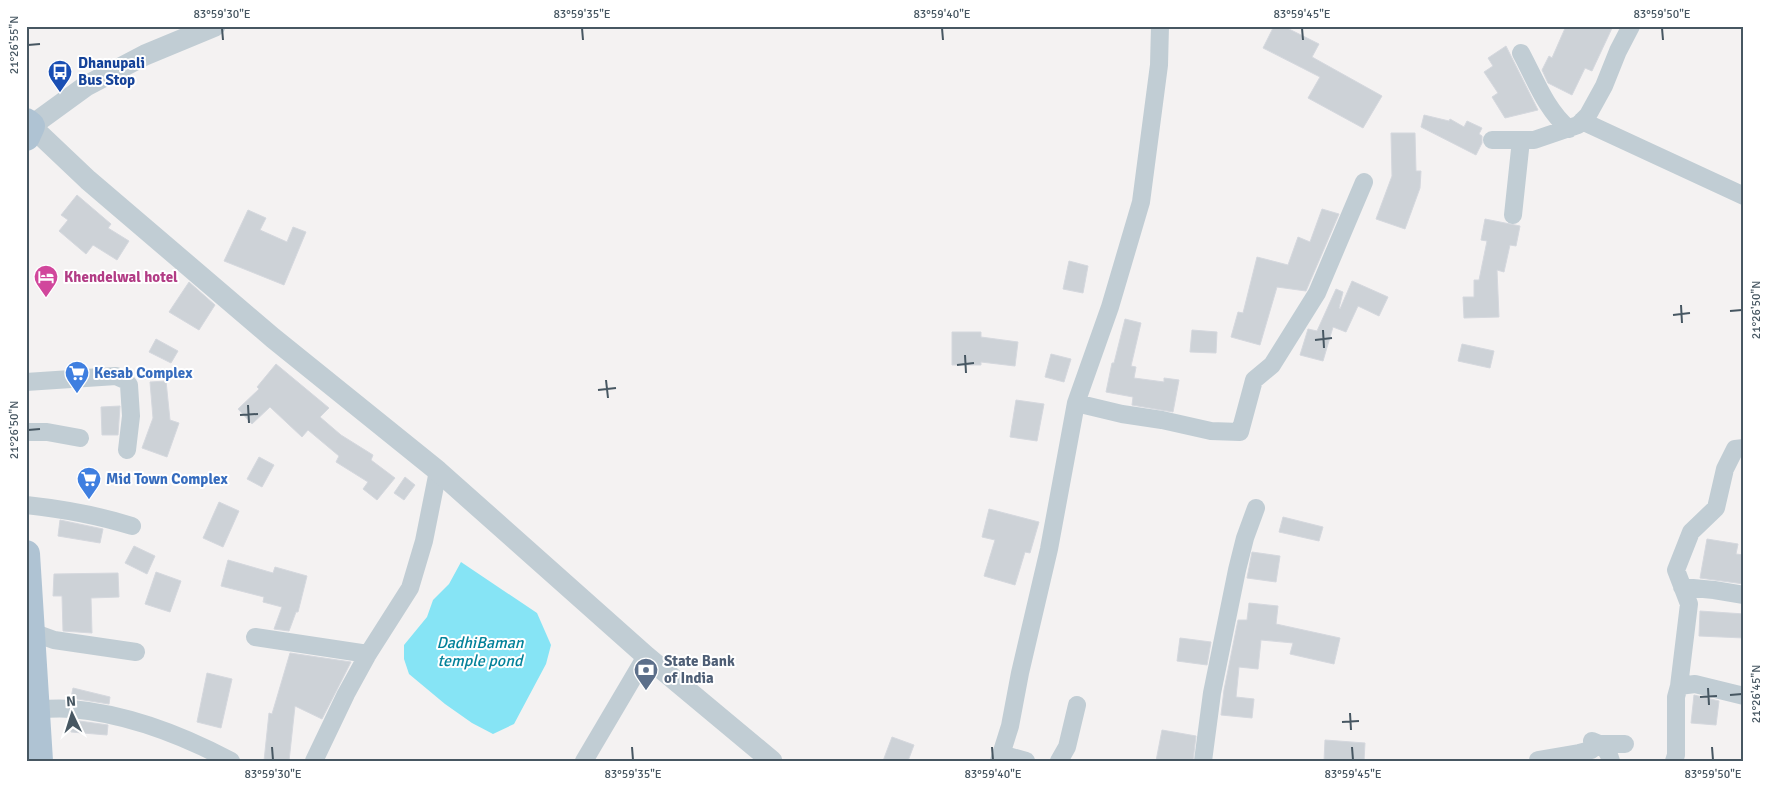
<svg xmlns="http://www.w3.org/2000/svg" width="1770" height="787" viewBox="0 0 1770 787" font-family="Signika,sans-serif">
<rect width="100%" height="100%" fill="#f4f2f2"/>
<!-- water -->
<path fill="#86e4f5" d="M 461,562 L 537,613 L 551,645 L 546,664 L 514,724 L 493,734 L 472,723 L 445,704 L 409,674 L 404,659 L 404,645 L 427,617 L 433,600 L 449,584 Z"/>
<!-- building -->
<path fill="#cdd2d7" stroke="#d5d8de" d="M 1274,26 L 1283,26 L 1319,44 L 1312,57 L 1382,96 L 1363,128 L 1308,98 L 1320,77 L 1263,48 Z
M 1566,26 L 1613,26 L 1592,71 L 1585,68 L 1572,95 L 1548,83 L 1542,70 L 1549,56 L 1552,58 Z
M 1506,46 L 1538,110 L 1505,118 L 1492,97 L 1498,93 L 1484,72 L 1493,66 L 1488,58 Z
M 1424,115 L 1449,121 L 1450,119 L 1464,127 L 1467,121 L 1482,128 L 1479,134 L 1482,136 L 1482,143 L 1476,155 L 1421,127 Z
M 1391,133 L 1415,133 L 1416,171 L 1421,171 L 1420,188 L 1405,229 L 1376,219 L 1392,176 Z
M 77,195 L 111,224 L 108,228 L 129,241 L 117,260 L 93,245 L 86,254 L 59,231 L 68,220 L 61,215 Z
M 1322,209 L 1339,214 L 1306,291 L 1277,287 L 1260,345 L 1231,337 L 1238,312 L 1243,313 L 1257,257 L 1288,265 L 1298,237 L 1310,242 Z
M 248,210 L 266,218 L 260,230 L 287,242 L 293,227 L 306,232 L 284,285 L 224,261 Z
M 1485,219 L 1520,226 L 1516,246 L 1510,245 L 1504,272 L 1497,270 L 1499,317 L 1464,318 L 1463,297 L 1474,297 L 1474,280 L 1479,280 L 1487,241 L 1481,240 Z
M 1069,261 L 1088,266 L 1083,293 L 1063,289 Z
M 1352,281 L 1388,297 L 1379,316 L 1358,306 L 1346,332 L 1333,327 L 1323,361 L 1300,355 L 1308,329 L 1317,331 L 1336,289 L 1343,292 L 1339,308 L 1340,309 Z
M 189,282 L 215,305 L 199,330 L 169,312 Z
M 1125,319 L 1141,323 L 1131,366 L 1136,367 L 1134,378 L 1164,382 L 1164,378 L 1179,380 L 1173,412 L 1132,405 L 1133,397 L 1106,392 L 1112,363 L 1114,363 Z
M 1192,330 L 1217,332 L 1216,353 L 1190,352 Z
M 952,332 L 981,332 L 981,337 L 1018,342 L 1015,366 L 981,362 L 981,365 L 952,365 Z
M 156,339 L 178,351 L 171,363 L 149,352 Z
M 1462,344 L 1494,351 L 1490,368 L 1458,361 Z
M 1051,354 L 1071,359 L 1064,382 L 1045,377 Z
M 276,364 L 329,408 L 320,417 L 341,435 L 373,455 L 371,460 L 395,478 L 377,500 L 363,489 L 368,482 L 336,462 L 339,456 L 308,430 L 302,437 L 270,407 L 252,424 L 238,409 L 259,389 L 257,387 Z
M 166,381 L 170,420 L 179,423 L 167,457 L 142,448 L 153,418 L 150,382 Z
M 1016,400 L 1044,404 L 1037,441 L 1010,437 Z
M 120,406 L 118,435 L 102,435 L 101,407 Z
M 259,457 L 274,465 L 262,487 L 247,479 Z
M 405,477 L 415,485 L 404,500 L 394,493 Z
M 219,502 L 239,511 L 223,547 L 203,538 Z
M 989,509 L 1039,522 L 1030,553 L 1025,552 L 1015,585 L 984,576 L 995,540 L 982,537 Z
M 1283,517 L 1323,527 L 1319,541 L 1279,532 Z
M 60,520 L 103,529 L 100,543 L 58,536 Z
M 1707,539 L 1738,544 L 1736,554 L 1744,555 L 1744,584 L 1700,578 Z
M 134,546 L 155,556 L 147,574 L 125,563 Z
M 1252,552 L 1280,556 L 1276,582 L 1247,578 Z
M 228,560 L 273,573 L 275,567 L 307,576 L 298,612 L 296,612 L 289,631 L 274,629 L 282,607 L 263,602 L 264,597 L 221,586 Z
M 156,572 L 181,581 L 170,612 L 145,604 Z
M 118,573 L 119,597 L 91,598 L 92,633 L 63,631 L 62,596 L 53,596 L 54,574 Z
M 1249,603 L 1278,606 L 1276,624 L 1340,638 L 1334,664 L 1290,654 L 1293,643 L 1261,640 L 1258,669 L 1239,667 L 1236,697 L 1254,699 L 1252,718 L 1221,715 L 1224,690 L 1238,620 L 1247,620 Z
M 1700,611 L 1744,614 L 1744,638 L 1699,636 Z
M 1180,638 L 1211,642 L 1207,665 L 1177,661 Z
M 290,653 L 351,662 L 322,719 L 295,706 L 289,761 L 264,761 L 269,713 L 272,714 Z
M 207,673 L 232,679 L 221,728 L 197,722 Z
M 73,688 L 110,697 L 109,704 L 71,698 Z
M 1694,695 L 1719,701 L 1716,725 L 1691,723 Z
M 72,720 L 108,725 L 107,735 L 71,732 Z
M 1162,730 L 1196,736 L 1193,761 L 1156,761 Z
M 892,737 L 914,745 L 908,761 L 883,761 Z
M 1325,740 L 1365,743 L 1364,761 L 1324,761 Z"/>
<g fill="none" stroke-linecap="round" stroke-linejoin="round">
<!-- minor -->
<path stroke="#c1cdd4" stroke-width="18" d="M 1521,53 C 1535,79 1546,110 1569,129
M 1582,121 L 1744,196
M 1492,140 L 1534,140 L 1578,125 L 1588,115 L 1604,86 L 1618,51 L 1631,26
M 1513,215 L 1521,140
M 26,382 L 116,376 L 125,380 L 129,385 L 131,416 L 127,450
M 1076,403 L 1122,414 L 1162,420 L 1211,431 L 1240,432 L 1254,380 L 1272,365 L 1317,293 L 1364,182
M 26,432 L 47,432 L 80,438
M 26,505 C 63,509 97,515 132,526
M 1682,587 L 1714,590 L 1744,595
M 32,632 L 54,640 L 136,652
M 255,637 L 368,654
M 1679,686 L 1695,684 L 1744,696
M 37,709 C 48,709 60,708 72,709 C 127,714 182,735 231,761
M 1592,741 C 1603,745 1608,750 1611,761
M 1001,754 L 1026,761
M 1538,760 L 1579,753 L 1591,750 L 1599,744 L 1625,744
M 314,761 L 346,694 L 368,654 L 410,588 L 424,541 L 438,471
M 584,761 L 646,656
M 999,761 L 1010,726 L 1020,673 L 1049,549 L 1076,403 L 1110,307 L 1141,202 L 1159,65 L 1160,26
M 1059,761 L 1067,747 L 1077,705
M 1203,761 L 1212,693 L 1237,570 L 1245,538 L 1256,508
M 1674,761 L 1676,755 L 1676,697 L 1679,686 L 1689,604 L 1676,570 L 1691,532 L 1716,508 L 1725,469 L 1735,449 L 1744,448"/>
<!-- tertiary -->
<path stroke="#c1cdd4" stroke-width="21" d="M 215,26 L 145,55 L 86,86 L 31,126 L 88,180 L 273,338 L 438,471 L 646,656 L 772,761"/>
<!-- primary -->
<path stroke="#afc3d3" stroke-width="28" d="M 26,122 L 31,126 L 26,137
M 26,554 L 39,761"/>
</g>
<!-- ticks -->
<path fill="none" stroke="#475762" stroke-width="2" d="M 222,28 L 223,40M 582,28 L 583,40M 942,28 L 943,40M 1302,28 L 1303,40M 1662,28 L 1663,40M 28,45 L 40,44M 1681,305 L 1682,323M 1730,311 L 1742,310M 1673,315 L 1690,313M 1323,330 L 1324,348M 1315,340 L 1332,338M 965,355 L 966,373M 957,365 L 974,363M 606,380 L 608,398M 598,390 L 616,388M 248,405 L 249,423M 240,415 L 258,414M 28,430 L 40,429M 1708,688 L 1709,705M 1730,695 L 1742,694M 1700,697 L 1717,696M 1350,713 L 1351,730M 1342,722 L 1359,721M 272,747 L 273,760M 632,747 L 633,760M 992,747 L 993,760M 1352,747 L 1353,760M 1712,747 L 1713,760"/>
<!-- icons -->
<defs>
<symbol id="bus-pin" viewBox="-11 -11 22 30"><path d="M0 17L-7.5 6A9.5 9.5 0 1 1 7.5 6Z" fill="#1a4fb4" stroke="#fff"/><path d="M-5-6H5V4H4V6H2V4H-2V6H-4V4H-5ZM-3.5-4V0h7V-4ZM-3.5 1.2v1.5H-2V1.2ZM2 1.2v1.5H3.5V1.2Z" fill="#fff"/></symbol>
<symbol id="hotel-pin" viewBox="-11 -11 22 30"><path d="M0 17L-7.5 6A9.5 9.5 0 1 1 7.5 6Z" fill="#d1479c" stroke="#fff"/><path d="M-6-4.5h1.5V1H6V5H4.5V3h-9V5H-6ZM-4 0a1.8 1.8 0 1 1 3.6 0ZM.5 0V-2.5h3Q6-2.5 6 0Z" fill="#fff"/></symbol>
<symbol id="supermarket-pin" viewBox="-11 -11 22 30"><path d="M0 17L-7.5 6A9.5 9.5 0 1 1 7.5 6Z" fill="#3f7fe0" stroke="#fff"/><path d="M-6-5.5h2.5l.6 2H6L4.5 2H-2.5L-4.4-4H-6ZM-1.5 3.2a1.3 1.3 0 1 0 .1 0ZM3 3.2a1.3 1.3 0 1 0 .1 0Z" fill="#fff"/></symbol>
<symbol id="bank-pin" viewBox="-11 -11 22 30"><path d="M0 17L-7.5 6A9.5 9.5 0 1 1 7.5 6Z" fill="#5c6f8a" stroke="#fff"/><path d="M-6-4H6V4H-6ZM0-2.3a2.3 2.3 0 1 0 0 4.6a2.3 2.3 0 1 0 0-4.6Z" fill="#fff"/></symbol>
</defs>
<g fill-rule="evenodd">
<use href="#bus-pin" x="46" y="58" width="28" height="38"/>
<use href="#hotel-pin" x="32" y="263" width="28" height="38"/>
<use href="#supermarket-pin" x="63" y="359" width="28" height="38"/>
<use href="#supermarket-pin" x="75" y="465" width="28" height="38"/>
<use href="#bank-pin" x="632" y="656" width="28" height="38"/>
</g>
<g text-anchor="middle" stroke-width="4" stroke-linejoin="round" paint-order="stroke">
<!-- transit labels -->
<g font-size="15" font-weight="bold" fill="#164399" stroke="#fff" text-anchor="start">
<text x="78" y="68">Dhanupali<tspan x="78" dy="17">Bus Stop</tspan></text>
</g>
<!-- hotel labels -->
<g font-size="15" font-weight="bold" fill="#b23c85" stroke="#fff" text-anchor="start">
<text x="64" y="282">Khendelwal hotel</text>
</g>
<!-- shop labels -->
<g font-size="15" font-weight="bold" fill="#366cbe" stroke="#fff" text-anchor="start">
<text x="94" y="378">Kesab Complex</text>
<text x="106" y="484">Mid Town Complex</text>
</g>
<!-- service labels -->
<g font-size="15" font-weight="bold" fill="#4e5e75" stroke="#fff" text-anchor="start">
<text x="664" y="666">State Bank<tspan x="664" dy="17">of India</tspan></text>
</g>
<!-- water labels -->
<g font-size="16" font-style="italic" fill="#03829a" stroke="#fff">
<text x="480" y="648">DadhiBaman<tspan x="480" dy="18">temple pond</tspan></text>
</g>
</g>
<!-- border -->
<rect width="1770" height="787" fill="none" stroke="#ffffff" stroke-width="55"/>
<!-- north arrow -->
<g transform="translate(72 714) rotate(356)" stroke="#ffffff" stroke-width="4" paint-order="stroke">
<path d="M0-4L9 19L0 12L-9 19Z" fill="#475762"/>
<text y="-8" font-size="14" font-weight="bold" text-anchor="middle" fill="#475762">N</text>
</g>
<rect x="28" y="28" width="1714" height="732" fill="none" stroke="#475762" stroke-width="2"/>
<g font-size="12" text-anchor="middle" fill="#475762">
<text x="222" y="18">83°59'30"E</text>
<text x="582" y="18">83°59'35"E</text>
<text x="942" y="18">83°59'40"E</text>
<text x="1302" y="18">83°59'45"E</text>
<text x="1662" y="18">83°59'50"E</text>
<text transform="translate(14 45) rotate(-90)" y="4">21°26'55"N</text>
<text transform="translate(1756 310) rotate(-90)" y="4">21°26'50"N</text>
<text transform="translate(14 430) rotate(-90)" y="4">21°26'50"N</text>
<text transform="translate(1756 694) rotate(-90)" y="4">21°26'45"N</text>
<text x="273" y="778">83°59'30"E</text>
<text x="633" y="778">83°59'35"E</text>
<text x="993" y="778">83°59'40"E</text>
<text x="1353" y="778">83°59'45"E</text>
<text x="1713" y="778">83°59'50"E</text>
</g>
</svg>
